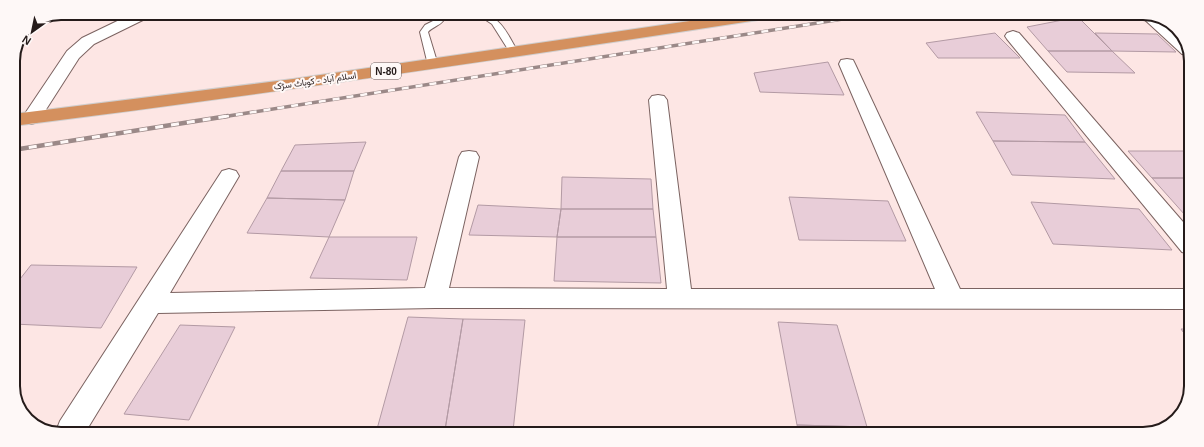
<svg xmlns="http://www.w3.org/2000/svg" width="1204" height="447" viewBox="0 0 1204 447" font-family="Arial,Vazirmatn,sans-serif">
<rect width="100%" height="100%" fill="#fde6e4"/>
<!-- building -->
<path fill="#e8cdd8" stroke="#b39aa4" d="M 1078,17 L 1112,51 L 1048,51 L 1027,27 Z
M 995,33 L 1020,58 L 938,58 L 926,43 Z
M 1095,33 L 1157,34 L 1176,52 L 1112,51 Z
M 1048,51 L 1112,51 L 1135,73 L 1067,72 Z
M 828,62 L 844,95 L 760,92 L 754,73 Z
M 976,112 L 1065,115 L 1085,142 L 993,141 Z
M 993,141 L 1085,142 L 1115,179 L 1012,175 Z
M 366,142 L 354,171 L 281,171 L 295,145 Z
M 1128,151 L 1190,151 L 1190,178 L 1152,178 Z
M 281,171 L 354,171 L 345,200 L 267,198 Z
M 562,177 L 651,179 L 653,209 L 561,209 Z
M 1152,178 L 1190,178 L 1190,215 L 1185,215 Z
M 789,197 L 888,201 L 906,241 L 799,240 Z
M 267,198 L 345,200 L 329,237 L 247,233 Z
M 1031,202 L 1139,209 L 1172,250 L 1053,244 Z
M 478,205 L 561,209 L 557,237 L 469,235 Z
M 561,209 L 653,209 L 656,237 L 557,237 Z
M 329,237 L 417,237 L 407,280 L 310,278 Z
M 557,237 L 656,237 L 661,283 L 554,281 Z
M 31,265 L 137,267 L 101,328 L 13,324 L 13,288 Z
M 408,317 L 463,319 L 445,430 L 377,429 Z
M 463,319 L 525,320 L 513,431 L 445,430 Z
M 778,322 L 837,325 L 867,427 L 797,425 Z
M 180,325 L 235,327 L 189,420 L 124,414 Z
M 1181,329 L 1189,329 L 1189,340 Z
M 797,425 L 867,427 L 869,433 L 799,433 Z
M 867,427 L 931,430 L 933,433 L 869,433 Z
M 314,428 L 377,429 L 376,432 L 312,432 Z
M 931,430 L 1000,431 L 1001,434 L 933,433 Z
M 1124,431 L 1148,433 L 1126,434 Z"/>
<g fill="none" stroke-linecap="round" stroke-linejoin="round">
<defs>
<path id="service" d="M 472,14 C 500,12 506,32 518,52 L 517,54 L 511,54 L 492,24 L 486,20 L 472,18 L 471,16 Z
M 439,18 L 443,21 C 439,26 432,27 428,32 L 438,65 L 433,68 L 428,65 L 420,32 L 425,25 Z"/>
<path id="minor" d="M 134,13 L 153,13 L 151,16 L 94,44 L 79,58 L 38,122 L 31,124 L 24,122 L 22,118 L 67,51 L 82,38 Z
M 1142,16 L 1158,16 L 1184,39 L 1190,55 L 1182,54 L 1144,19 Z
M 1013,31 L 1019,33 L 1190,230 L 1189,254 L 1182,252 L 1007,39 L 1005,36 L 1007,33 Z
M 847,59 L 853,60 L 855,64 L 960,289 L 1189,289 L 1189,309 L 435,308 L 158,313 L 86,431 L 56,431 L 60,421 L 222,171 L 229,169 L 236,171 L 239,176 L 170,293 L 425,288 L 459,157 L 462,152 L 469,151 L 476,152 L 479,157 L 449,288 L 667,289 L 649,100 L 652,96 L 658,95 L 664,96 L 667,100 L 691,289 L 935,289 L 839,64 L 841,60 Z"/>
<path id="trunk" d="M 731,15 L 766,15 L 763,18 L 758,20 C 510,58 262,95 13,126 L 13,114 L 293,79 Z"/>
</defs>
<!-- service casing -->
<use href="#service" stroke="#7b6361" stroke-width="2"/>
<!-- minor casing -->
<use href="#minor" stroke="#7b6361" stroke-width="2"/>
<!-- trunk casing -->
<use href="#trunk" stroke="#cfcdcd" stroke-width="2"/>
<!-- service -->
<use href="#service" fill="#fff" fill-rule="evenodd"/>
<!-- minor -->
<use href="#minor" fill="#fff" fill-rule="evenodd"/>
<!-- trunk -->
<use href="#trunk" fill="#d4905e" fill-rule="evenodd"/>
<defs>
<path id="rail-far1" d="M 222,117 L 868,15"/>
<path id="rail" d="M 13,150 L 228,116"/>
</defs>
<!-- rail-far1 casing -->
<use href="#rail-far1" stroke="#9b8988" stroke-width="3.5"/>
<!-- rail casing -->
<use href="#rail" stroke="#9b8988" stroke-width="4.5"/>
<!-- rail-far1 -->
<use href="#rail-far1" stroke="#fef8f7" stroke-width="2.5" stroke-dasharray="7" stroke-linecap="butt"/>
<!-- rail -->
<use href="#rail" stroke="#fef8f7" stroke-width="3" stroke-dasharray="8" stroke-linecap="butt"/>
</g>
<g text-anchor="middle" stroke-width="4" stroke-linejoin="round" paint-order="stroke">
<!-- far-street labels -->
<g font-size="9" fill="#251b1a" stroke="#fef8f7">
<text transform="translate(315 81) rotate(-8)" y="3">اسلام آباد - کوہاٹ سڑک</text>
</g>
<!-- shield labels -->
<rect fill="#fef8f7" stroke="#665d5c" stroke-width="1" x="371" y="63" width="30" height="16" rx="3"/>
<g font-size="10" font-weight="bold" fill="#251b1a">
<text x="386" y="75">N-80</text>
</g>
</g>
<!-- crop -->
<path d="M0 0H1204V447H0ZM61 20H1143A41 41 0 0 1 1184 61V386A41 41 0 0 1 1143 427H61A41 41 0 0 1 20 386V61A41 41 0 0 1 61 20Z" fill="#fef8f7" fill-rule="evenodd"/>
<path fill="none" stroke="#251b1a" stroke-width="2" d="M61 20H1143A41 41 0 0 1 1184 61V386A41 41 0 0 1 1143 427H61A41 41 0 0 1 20 386V61A41 41 0 0 1 61 20Z"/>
<!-- north arrow -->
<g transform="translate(32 32) rotate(213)" stroke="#fef8f7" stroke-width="3" paint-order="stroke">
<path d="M0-3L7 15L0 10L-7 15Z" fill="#251b1a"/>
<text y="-6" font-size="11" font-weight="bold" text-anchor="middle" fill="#251b1a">N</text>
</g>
</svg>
